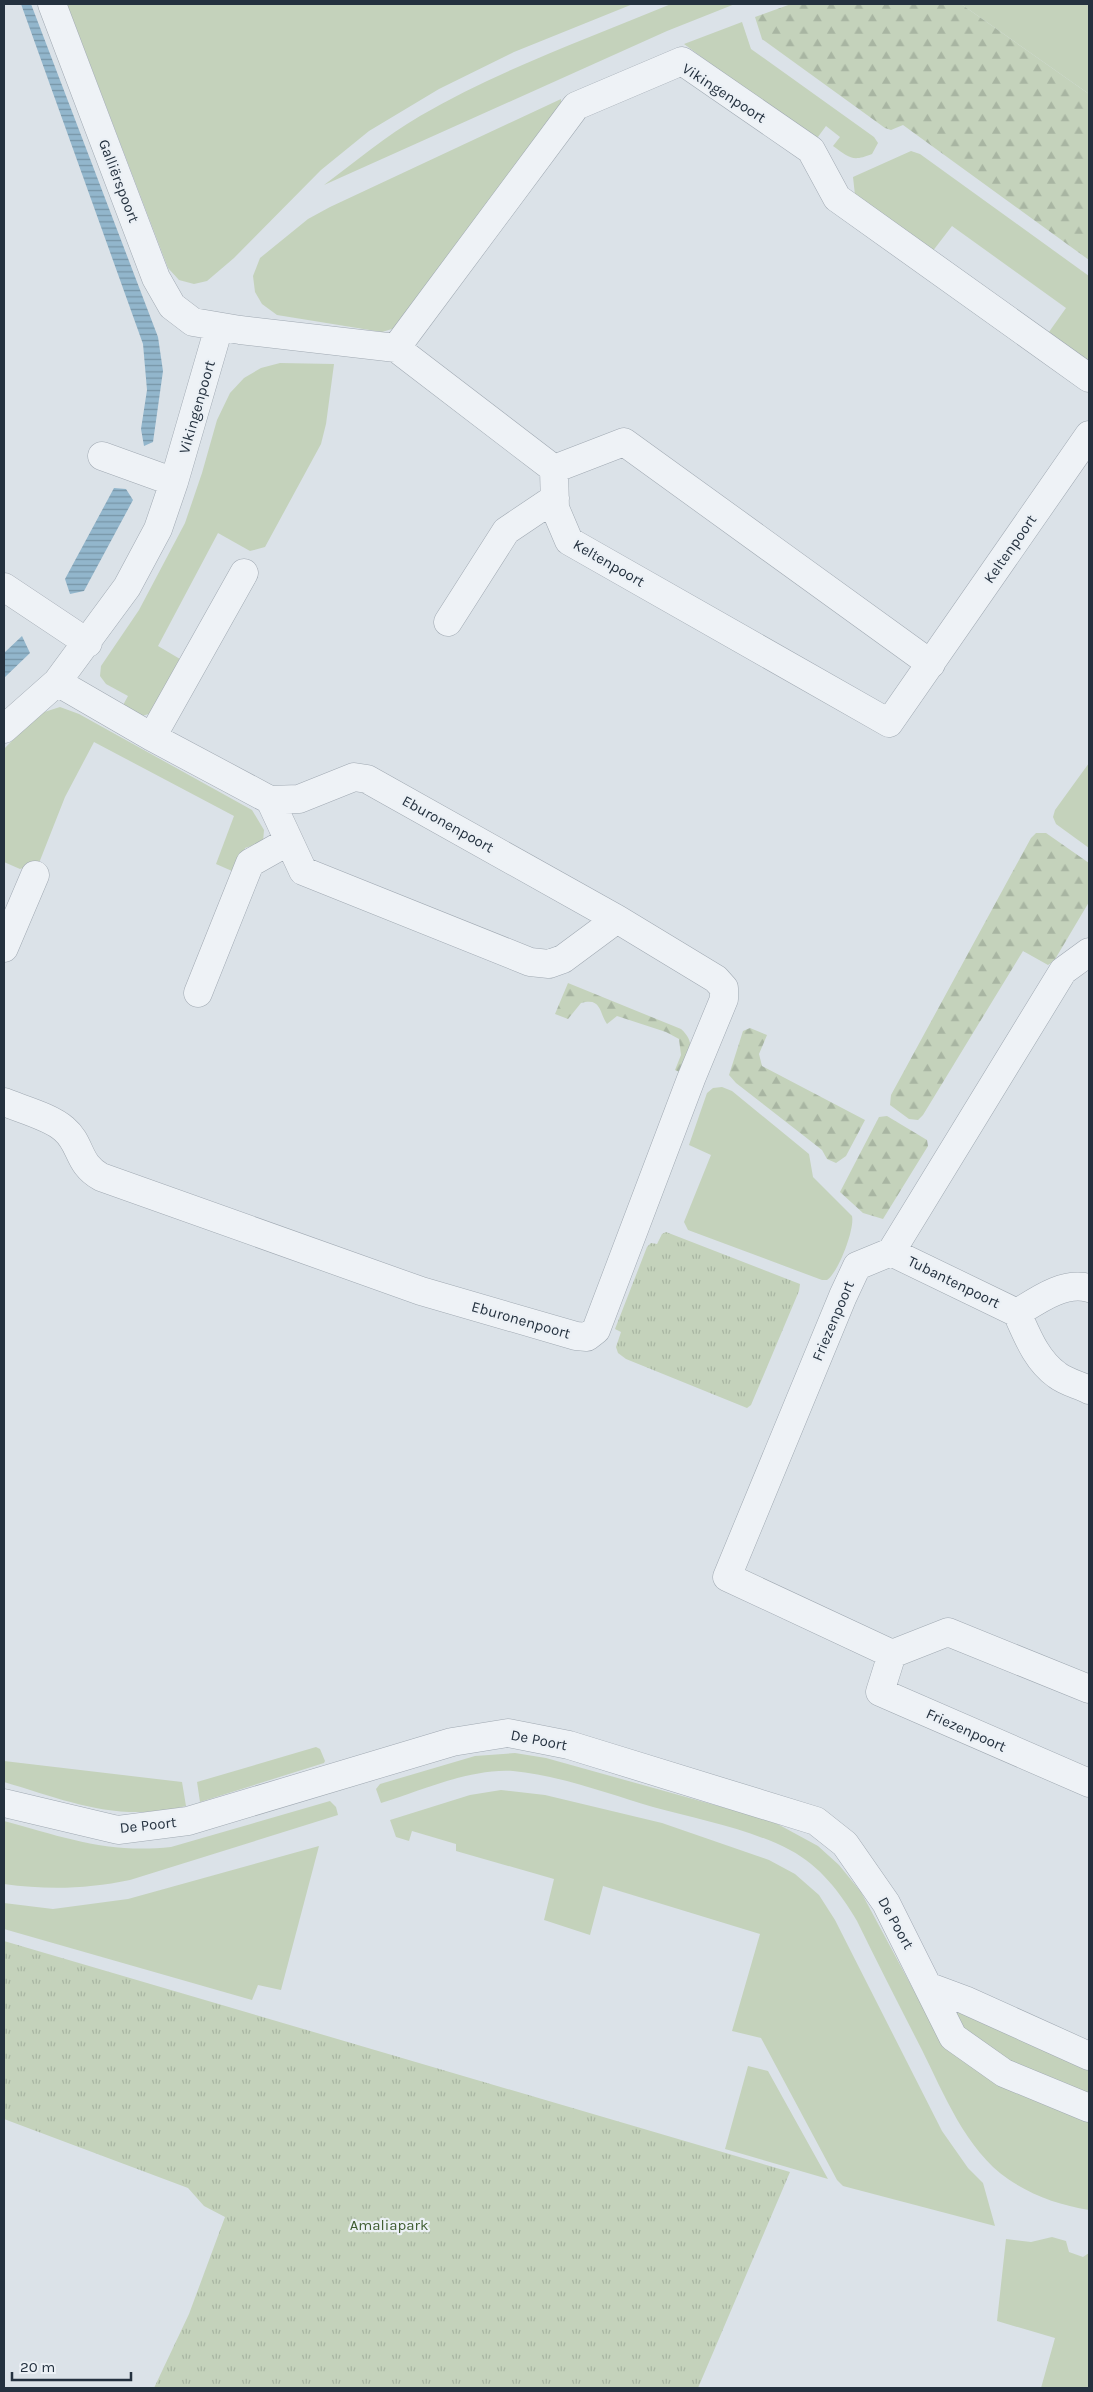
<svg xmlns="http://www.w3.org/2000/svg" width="1093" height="2392" viewBox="0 0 1093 2392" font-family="Karla,sans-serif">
<defs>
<pattern id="forest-firs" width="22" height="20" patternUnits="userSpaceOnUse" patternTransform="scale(1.25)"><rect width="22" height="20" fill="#c4d2bb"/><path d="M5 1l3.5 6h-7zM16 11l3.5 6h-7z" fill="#a8b5a2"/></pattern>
<pattern id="park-tufts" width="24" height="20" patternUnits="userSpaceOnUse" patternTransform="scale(1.25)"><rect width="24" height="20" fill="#c4d2bb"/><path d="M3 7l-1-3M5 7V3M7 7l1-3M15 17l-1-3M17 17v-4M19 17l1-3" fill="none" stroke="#a8b5a2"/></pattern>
<pattern id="water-rules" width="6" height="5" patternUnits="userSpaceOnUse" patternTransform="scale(1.25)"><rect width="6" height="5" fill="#92b6cc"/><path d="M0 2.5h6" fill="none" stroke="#7795a7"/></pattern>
</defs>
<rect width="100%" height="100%" fill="#dbe2e8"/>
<!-- green -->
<path fill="#c4d2bb" d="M 67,4 L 633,4 L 514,52 L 439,89 L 369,131 L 321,170 L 234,258 L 207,281 L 194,284 L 179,280 L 168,268 Z
M 671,4 L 735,4 L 667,31 L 324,185 C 356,161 386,136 420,116 C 499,70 587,39 671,4 Z
M 961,4 L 1089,4 L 1089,94 Z
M 742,22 L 751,49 L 874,137 L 878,143 L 872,154 C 852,162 850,158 833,146 L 840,137 L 826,126 L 815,141 L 684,44 Z
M 561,99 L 561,104 L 401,323 L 392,329 L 382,332 L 277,315 L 262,304 L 255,292 L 253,276 L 260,258 L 308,219 L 330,207 Z
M 911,151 L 920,154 L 1089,276 L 1089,368 L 1049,332 L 1066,308 L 952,226 L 932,252 L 855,195 L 853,177 Z
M 280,363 L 334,364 L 326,424 L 321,444 L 265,547 L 250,551 L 218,533 L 158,646 L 180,659 L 175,674 L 152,713 L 142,716 L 122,707 L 128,696 L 106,684 L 100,676 L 101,666 L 139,610 L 185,523 L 202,473 L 217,420 L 230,393 L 244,378 L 261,368 Z
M 60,707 L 79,714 L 252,810 L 264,830 L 263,842 L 245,848 L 240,865 L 232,871 L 216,864 L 234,816 L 94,742 L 65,797 L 39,863 L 20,869 L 4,862 L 4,749 L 38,714 Z
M 1089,763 L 1089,848 L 1056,824 L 1053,817 L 1055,810 Z
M 722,1087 L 732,1091 L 809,1154 L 813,1177 L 852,1216 C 855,1229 838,1273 827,1280 L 822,1280 L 688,1230 L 684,1222 L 711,1155 L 689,1145 L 690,1142 L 707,1093 L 713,1088 Z
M 316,1747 L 320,1749 L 325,1761 L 324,1763 L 200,1802 L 197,1782 Z
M 515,1753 L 546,1758 L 772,1821 L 818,1846 L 839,1865 L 861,1892 L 928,2017 L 1089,2120 L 1089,2210 C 1060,2205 1033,2196 1008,2179 C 966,2150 944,2094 922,2050 C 900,2007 878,1964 857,1921 C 840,1892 820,1866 790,1850 C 750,1829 697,1819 653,1807 C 609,1794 558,1775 513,1771 C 471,1768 420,1791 381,1803 L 376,1789 L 380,1784 L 475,1756 Z
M 4,1761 L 182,1782 L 186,1806 C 118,1823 68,1801 4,1782 Z
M 501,1790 L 545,1795 L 662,1823 L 769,1860 L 795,1874 L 819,1895 L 835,1920 L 942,2131 L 968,2168 L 983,2183 L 995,2226 L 843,2186 L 837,2180 L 761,2038 L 732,2031 L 760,1934 L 603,1886 L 590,1935 L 544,1920 L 554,1879 L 456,1851 L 456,1844 L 412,1831 L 409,1841 L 396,1837 L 390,1820 L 470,1795 Z
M 330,1801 L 336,1807 L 338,1815 L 130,1880 C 87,1889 47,1890 4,1884 L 4,1821 C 63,1837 108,1854 171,1847 Z
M 319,1846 L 281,1990 L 258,1985 L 252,2000 L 4,1929 L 4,1903 L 53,1909 L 128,1899 Z
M 956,2010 L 1089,2064 L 1089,2097 L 1003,2059 L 973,2038 L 953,2017 Z
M 748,2066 L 768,2071 L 828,2179 L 725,2149 Z
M 1052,2237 L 1066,2241 L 1069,2252 L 1083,2257 L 1089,2253 L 1089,2388 L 1041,2388 L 1055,2338 L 997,2321 L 1006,2239 L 1031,2242 Z"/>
<!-- forest -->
<path fill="url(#forest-firs)" d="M 791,4 L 961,4 L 1089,94 L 1089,260 L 903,125 L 891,130 L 885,128 L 762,39 L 755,17 Z
M 1036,833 L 1046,833 L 1089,863 L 1089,902 L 1054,961 L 1048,965 L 1023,951 L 923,1115 L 918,1120 L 909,1119 L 890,1105 L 891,1095 L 1031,838 Z
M 568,983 L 681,1029 C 697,1043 689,1056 684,1074 L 675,1070 L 681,1055 L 679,1039 L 666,1032 L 617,1016 L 607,1024 C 599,1013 602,997 581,1003 L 568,1019 L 555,1014 Z
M 750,1028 L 767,1035 L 759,1054 L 762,1066 L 865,1120 L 846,1156 L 836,1163 L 827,1159 L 822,1150 L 736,1083 L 729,1075 L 743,1031 Z
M 887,1116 L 927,1140 L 928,1146 L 883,1219 L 863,1213 L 840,1192 L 879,1117 Z"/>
<!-- park -->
<path fill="url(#park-tufts)" d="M 666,1232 L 800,1284 L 799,1291 L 751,1405 L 747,1408 L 626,1359 L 618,1353 L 616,1347 L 621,1332 L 615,1329 L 647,1247 L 651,1243 L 657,1244 L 662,1234 Z
M 4,1941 L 790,2172 L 698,2388 L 154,2388 L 189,2314 L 225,2217 L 204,2206 L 188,2188 L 4,2119 Z"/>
<!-- water -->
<path fill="url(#water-rules)" d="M 21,4 L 31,4 L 158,337 L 163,371 L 153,442 L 144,446 L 141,429 L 147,390 L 143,344 Z
M 114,488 L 126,489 L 133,500 L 84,591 L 70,594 L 65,579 Z
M 22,636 L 30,653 L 4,678 L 4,653 Z"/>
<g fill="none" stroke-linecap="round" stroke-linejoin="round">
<defs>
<path id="minor" d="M 52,4 L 156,278 L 172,306 L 193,322 L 240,330 L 396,348 L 576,106 L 682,61 L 811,150 L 837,198 L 1089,378
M 396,348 L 554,469
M 102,456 L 174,482
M 4,587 L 88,643
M 448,622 L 506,531 L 555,498
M 931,664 L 624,442 L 554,469 L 555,508 L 569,541 L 889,723 C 956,627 1023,531 1089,435
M 57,682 L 152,737 L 270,800
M 4,729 L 57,682 L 127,587 L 158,529 L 174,482 L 219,327
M 152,737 L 244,573
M 4,948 L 35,875
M 1089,952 L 1063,971 L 891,1252 L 857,1266 L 843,1296 L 727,1577 L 892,1654 L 948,1632 L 1089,1689
M 198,993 L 250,863 L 289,841
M 4,1102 C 21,1109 51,1117 64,1129 C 82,1144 77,1164 101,1177 L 421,1291 L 576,1336 L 587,1337 L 596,1330 L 691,1079 L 724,999 L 724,988 L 716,979 L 617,919 L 367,779 L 354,777 L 299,799 L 270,800 L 303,871 L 530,962 L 549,964 L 563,959 L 617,919
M 891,1252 L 1017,1313 C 1038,1300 1064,1281 1089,1288
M 1017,1313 C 1027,1335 1036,1360 1057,1375 C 1066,1382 1079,1385 1089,1390
M 892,1654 L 880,1692 L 1089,1783
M 4,1803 L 118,1830 L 188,1821 L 452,1742 L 508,1733 L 569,1745 L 816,1821 L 845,1844 L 886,1903 L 953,2037 L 1004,2073 L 1089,2108
M 930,1987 L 965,2000 L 1089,2056"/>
</defs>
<!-- minor casing -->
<use href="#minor" stroke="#a0a9b2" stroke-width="29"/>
<!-- minor -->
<use href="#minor" stroke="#eef2f6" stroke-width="28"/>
</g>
<g text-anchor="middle" stroke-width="4.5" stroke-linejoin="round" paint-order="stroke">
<!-- street labels -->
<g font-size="15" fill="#24313f" stroke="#ebf0f5">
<text transform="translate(724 93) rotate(33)" y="5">Vikingenpoort</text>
<text transform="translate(119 181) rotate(69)" y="5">Galliërspoort</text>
<text transform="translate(197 407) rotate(-74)" y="5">Vikingenpoort</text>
<text transform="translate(1010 549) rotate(-55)" y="5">Keltenpoort</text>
<text transform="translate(609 563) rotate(30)" y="5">Keltenpoort</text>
<text transform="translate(448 824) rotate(29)" y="5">Eburonenpoort</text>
<text transform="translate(954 1282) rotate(26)" y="5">Tubantenpoort</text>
<text transform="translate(521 1320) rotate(16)" y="5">Eburonenpoort</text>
<text transform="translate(833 1321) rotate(-67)" y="5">Friezenpoort</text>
<text transform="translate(966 1730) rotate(24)" y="5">Friezenpoort</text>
<text transform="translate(539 1740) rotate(11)" y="5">De Poort</text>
<text transform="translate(148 1825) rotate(-6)" y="5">De Poort</text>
<text transform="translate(896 1923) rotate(61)" y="5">De Poort</text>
</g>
<!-- park labels -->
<g font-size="15" fill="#3e5c30" stroke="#ebf0f5">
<text x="389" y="2230">Amaliapark</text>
</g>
</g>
<!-- border -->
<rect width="1093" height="2392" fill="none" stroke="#24313f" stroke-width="10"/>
<!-- scale -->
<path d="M12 2372v8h119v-8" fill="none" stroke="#24313f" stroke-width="2.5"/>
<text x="20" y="2372" font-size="15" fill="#24313f" stroke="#ebf0f5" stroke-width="4" paint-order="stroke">20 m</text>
</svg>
